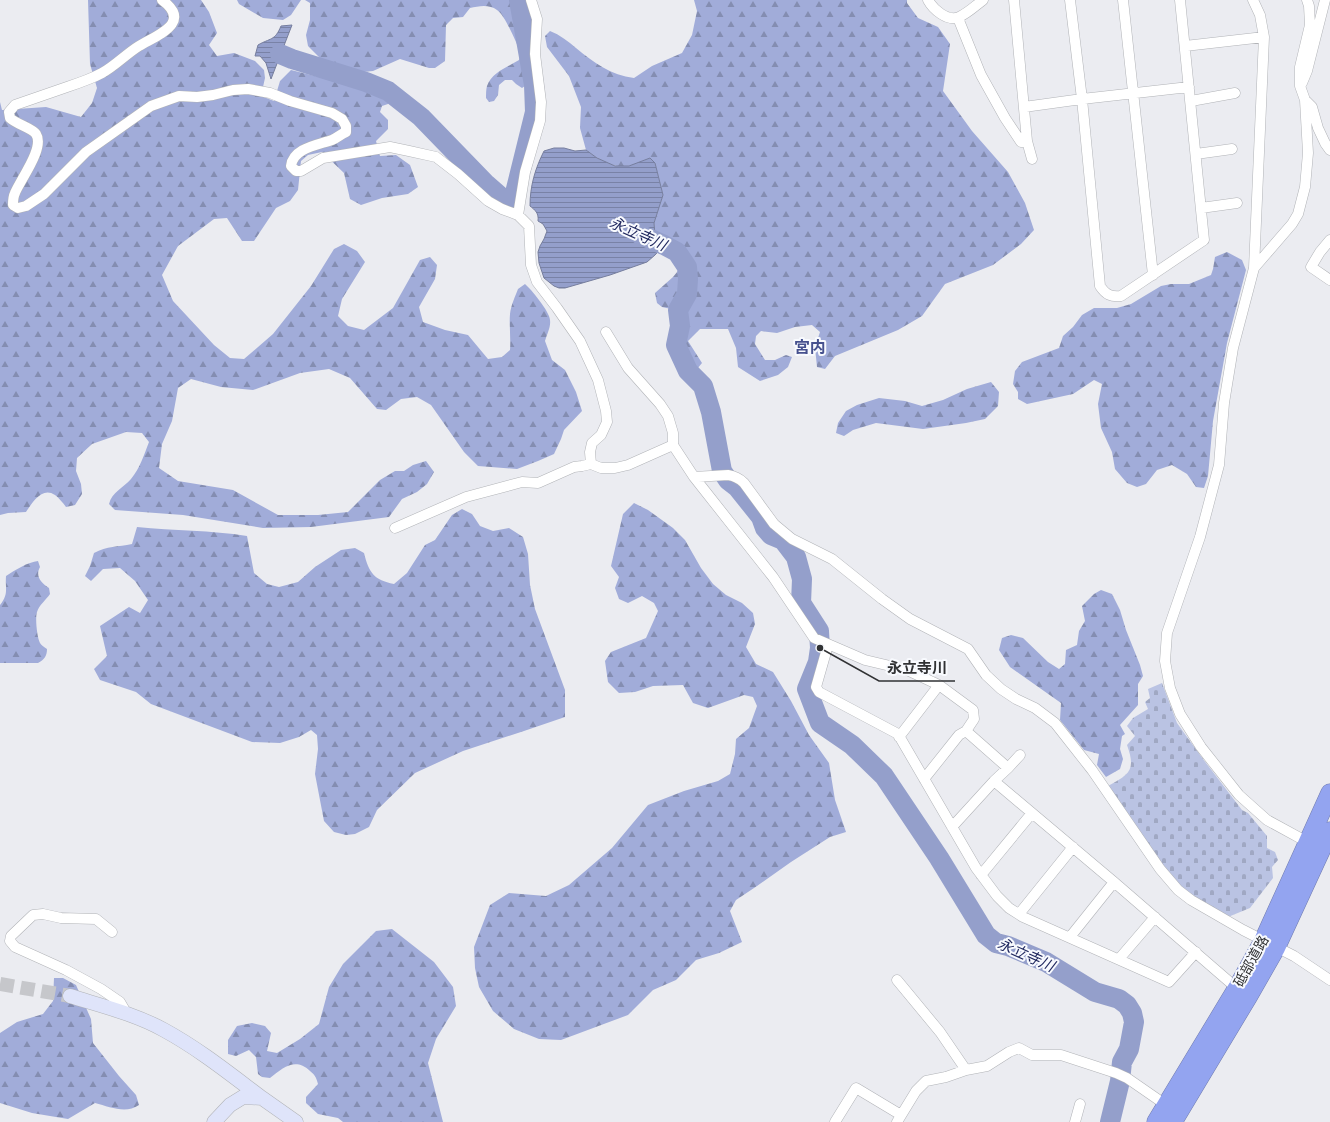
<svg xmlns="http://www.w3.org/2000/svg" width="1330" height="1122" viewBox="0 0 1330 1122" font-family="'Fira Sans Condensed','Noto Sans JP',sans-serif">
<defs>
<pattern id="forest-firs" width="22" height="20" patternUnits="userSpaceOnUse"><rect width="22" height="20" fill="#a1acd9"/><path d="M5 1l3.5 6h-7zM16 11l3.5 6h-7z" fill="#848db1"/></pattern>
<pattern id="cemetery-stones" width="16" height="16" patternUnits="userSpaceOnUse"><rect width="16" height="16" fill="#bac3e3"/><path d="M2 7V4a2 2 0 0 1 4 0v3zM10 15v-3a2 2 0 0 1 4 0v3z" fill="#a0a8c3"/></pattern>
<pattern id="water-rules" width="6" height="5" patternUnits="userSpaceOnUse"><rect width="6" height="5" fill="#949fcb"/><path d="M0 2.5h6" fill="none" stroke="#7982a6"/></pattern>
</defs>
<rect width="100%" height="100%" fill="#ebecf1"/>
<!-- forest -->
<path fill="url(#forest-firs)" d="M 88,0 L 201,0 L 209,12 L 217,33 L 209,45 L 217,56 L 234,53 L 255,61 L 264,70 L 265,78 L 261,96 L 274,101 L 280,81 L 291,70 L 367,89 L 380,91 L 390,100 L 388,104 L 382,106 L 380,112 L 388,120 L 388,129 L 376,141 L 380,156 L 396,155 L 410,165 L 418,187 L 408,194 L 382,198 L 361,205 L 350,199 L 344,173 L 322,152 L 308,155 L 301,161 L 298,190 L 290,201 L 276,208 L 254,241 L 242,241 L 227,218 L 214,219 L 178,246 L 162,275 L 173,301 L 214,345 L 230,358 L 244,359 L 273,334 L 311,286 L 334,249 L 344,244 L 357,251 L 365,262 L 342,299 L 338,316 L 348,326 L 364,330 L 393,308 L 420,260 L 430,257 L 437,265 L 435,279 L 419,307 L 423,322 L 445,330 L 468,335 L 488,359 L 502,357 L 510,350 C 511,338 509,326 510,314 C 511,305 515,297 518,289 L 525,284 C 531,289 550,312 550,320 C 551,327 547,334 545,341 L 552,360 L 565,370 L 576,392 L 582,411 L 564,430 L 561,439 L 554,454 L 538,461 L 517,469 L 478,466 L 464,452 L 431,405 L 417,397 L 401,399 L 386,410 L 377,409 L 350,378 L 329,369 L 300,373 L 253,390 L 221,387 L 191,379 L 178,388 L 172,421 L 162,444 L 159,468 L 178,481 L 233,490 L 278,515 L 318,515 L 348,512 L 380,480 L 395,471 L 404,471 L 413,465 L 426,461 L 434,472 L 427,484 L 417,492 L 402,499 L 389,517 L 311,527 L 263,528 L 183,515 L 115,510 L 109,504 C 112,492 123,488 131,479 C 140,468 144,455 149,442 L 142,433 L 126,432 L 92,444 L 77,458 L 76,471 L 81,484 L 82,494 L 75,505 L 66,507 C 63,503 59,498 55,495 C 42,486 32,503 26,512 L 8,513 L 0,515 L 0,102 L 2,110 L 46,107 L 81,117 L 92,103 L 97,88 L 90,64 Z
M 237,0 L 301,0 L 291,15 L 283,20 L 263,18 L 239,4 Z
M 305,0 L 522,0 L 525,35 L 531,78 L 528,84 L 522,88 L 516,84 L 512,80 L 505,80 L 499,85 L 498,95 L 494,101 L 489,102 L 486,98 C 486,95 486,89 487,86 C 492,72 508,67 519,60 L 521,54 C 517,44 505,15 497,10 C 489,4 479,6 470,8 L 463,17 L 453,18 L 446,25 L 445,61 L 435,68 L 429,68 L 400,59 L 373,71 L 353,73 L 322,60 L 308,46 L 306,35 L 310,20 L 310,3 Z
M 694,0 L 907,0 L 907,3 L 918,18 L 938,27 L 950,44 L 943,91 L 972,131 L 1008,172 L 1025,203 L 1034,230 L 1021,244 L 993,265 L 945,284 L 922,316 L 898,330 L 835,356 L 825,369 L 817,367 L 815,347 L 820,332 L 812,325 L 795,327 L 777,333 L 761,331 L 756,336 L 755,344 L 765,360 L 775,360 L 786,355 L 792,357 L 788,367 L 778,375 L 760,381 L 738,367 L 736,348 L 728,329 L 700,329 L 688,341 L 702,363 L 697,369 L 689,363 L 678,345 L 684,315 L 680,311 L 662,307 L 657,303 L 655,293 L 673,277 L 682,266 L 681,249 L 664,242 L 655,235 L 654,223 L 663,195 L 655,163 L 650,158 C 643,161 636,165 629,166 C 613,169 598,159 586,150 L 580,128 L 581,107 L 569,76 L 547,47 L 545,36 L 550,31 C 560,35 568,41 576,48 C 594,63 611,75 634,78 L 652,66 L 682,53 L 692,35 L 697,11 Z
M 1227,252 L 1242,260 L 1246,270 L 1227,343 L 1213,421 L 1208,476 L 1204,488 L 1196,487 L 1187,474 L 1172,465 L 1157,470 L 1146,484 L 1137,487 L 1127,483 L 1115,469 L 1112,452 L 1101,428 L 1098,404 L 1102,384 L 1094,380 L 1073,394 L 1027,404 L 1018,399 L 1018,392 L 1013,384 L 1015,371 L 1022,362 L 1059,348 L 1063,336 L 1073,327 L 1082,315 L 1094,308 L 1117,308 L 1131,304 L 1161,286 L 1171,284 L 1189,284 L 1211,275 L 1213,269 L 1215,257 Z
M 991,382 L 999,392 L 998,406 L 985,419 L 966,423 L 923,429 L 876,423 L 853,430 L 844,436 L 836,433 L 838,423 L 846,411 L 857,405 L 879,398 L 905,401 L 922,406 L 943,400 L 967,389 Z
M 634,503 L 648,510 L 673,528 L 685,540 L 701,568 L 713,584 L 726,595 L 742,603 L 753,613 L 755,624 L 746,647 L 756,664 L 773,672 L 791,701 L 809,735 L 829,763 L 835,800 L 846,832 L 830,837 L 791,862 L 757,886 L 736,900 L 730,911 L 742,942 L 719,953 L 696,960 L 676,980 L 653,990 L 628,1015 L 561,1040 L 539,1039 L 514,1029 L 493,1011 L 479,987 L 475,968 L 474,947 L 490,905 L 509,893 L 546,896 L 569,885 L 612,848 L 648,805 L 684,791 L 718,781 L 730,774 L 735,754 L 736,739 L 749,728 L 757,706 L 753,697 L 744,695 L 708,708 L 693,703 L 683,685 L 653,686 L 635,692 L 619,693 L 608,682 L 605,661 L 611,652 L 646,638 L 658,611 L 654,603 L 642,596 L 628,603 L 619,599 L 615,588 L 619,577 L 611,566 L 623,514 Z
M 462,509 L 472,514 L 480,526 L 493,531 L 509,528 L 523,537 L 528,554 L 530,585 L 535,609 L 565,690 L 565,717 L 524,731 L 463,751 L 415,773 L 377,810 L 369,827 L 355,834 L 346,835 L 334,832 L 324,821 L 315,774 L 318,749 L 317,735 L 311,730 L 299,737 L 280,743 L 252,742 L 151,704 L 136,692 L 100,680 L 94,669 L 107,656 L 100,626 L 129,607 L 140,613 L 148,600 L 135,581 L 120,568 L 103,569 L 91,581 L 85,576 L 90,566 L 94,553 C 107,546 118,547 132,544 L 137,527 C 174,531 211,530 247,536 L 254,573 L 267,584 L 279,587 L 298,582 L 315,567 L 341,550 L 355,548 L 364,553 C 369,573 374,580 394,584 L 407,573 L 425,545 L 435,540 L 452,515 Z
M 38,561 L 40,567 C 35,576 41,583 49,588 L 50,594 C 46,600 39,605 37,612 C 35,618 37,637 40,643 C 41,645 44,647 47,649 C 47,656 44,660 38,663 L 0,663 L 0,605 C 9,594 5,589 6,576 C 15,570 28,562 38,561 Z
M 1101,590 L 1112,594 L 1120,610 L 1126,630 L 1140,665 L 1143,676 L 1138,684 L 1138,705 L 1120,725 L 1125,734 L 1122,736 L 1120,749 L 1123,759 L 1120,769 L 1106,777 L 1097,765 L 1099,754 L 1084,750 L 1060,720 L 1061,703 L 1010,667 L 999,650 L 1002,638 L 1011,635 L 1023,638 L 1048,662 L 1059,669 L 1065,664 L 1066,650 L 1077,645 L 1079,631 L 1085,621 L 1082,606 L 1094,594 Z
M 392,929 L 434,962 L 453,987 L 456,1006 L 436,1039 L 428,1063 L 443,1122 L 343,1122 L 338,1118 L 318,1114 L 306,1103 L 306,1097 L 318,1084 C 316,1077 315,1075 310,1071 C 295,1057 283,1068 270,1078 L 262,1077 L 258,1074 L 256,1057 L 249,1050 L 236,1056 L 228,1054 L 228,1040 L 237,1026 L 252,1023 L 265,1026 L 271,1033 L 267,1051 L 277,1053 L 300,1039 L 319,1024 L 329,987 L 343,964 L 376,931 Z
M 54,978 L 63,978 L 76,985 L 91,1019 L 93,1043 L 119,1076 L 136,1095 L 139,1105 C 126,1114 110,1107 95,1103 L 68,1119 L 32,1113 L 0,1103 L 0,1033 L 17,1022 L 43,1014 L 53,1001 Z"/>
<!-- cemetery -->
<path fill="url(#cemetery-stones)" d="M 1162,683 L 1177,723 L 1203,759 L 1242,810 L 1248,813 L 1267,836 L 1267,848 L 1275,852 L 1278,860 L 1272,867 L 1273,878 L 1250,908 L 1228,917 L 1181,889 L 1163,866 L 1108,786 C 1130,774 1136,770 1127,745 L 1135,736 L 1127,726 L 1133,718 L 1148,709 L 1145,702 L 1150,698 L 1148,689 Z"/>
<!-- water -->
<path fill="url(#water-rules)" stroke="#767e9e" d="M 292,25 L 271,79 L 266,63 L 260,56 L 255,56 L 258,45 C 270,38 275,41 281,26 Z
M 554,148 L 564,148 L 575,151 L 586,150 L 597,158 L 615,166 L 629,166 L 650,158 L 655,163 L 663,195 L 654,223 L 655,235 L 664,242 L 664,245 L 655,255 L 647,262 L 610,275 L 565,288 L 559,288 L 554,286 L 544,278 L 539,263 L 538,252 L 540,246 L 544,239 L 547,231 L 543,224 L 538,221 C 539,213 535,210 530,206 C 530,186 535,169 544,151 Z"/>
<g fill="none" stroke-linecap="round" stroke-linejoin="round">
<!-- river -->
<path stroke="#949fcb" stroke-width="20" d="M 280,54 L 292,59 L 366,82 L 388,91 L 421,117 L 485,183 L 501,197 L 512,201
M 513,201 L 535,112 L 534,85 L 519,0
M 639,234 L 664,245 L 677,252 L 687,267 L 688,279 L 687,294 L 678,310 L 680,326 L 676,345 L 688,371 L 703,386 L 711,412 L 722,471 L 728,480 L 737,487 L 761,517 L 765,528 L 771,535 L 783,540 L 796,557 L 802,579 L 801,603 L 819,631 L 820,648 L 818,662 L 807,689 L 820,723 L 852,745 L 884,776 L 939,858 L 986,935 L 996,943 L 1008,946 L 1046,962 L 1095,992 L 1119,999 L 1127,1005 L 1132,1013 L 1134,1022 L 1129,1049 L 1122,1062 L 1120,1081 L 1110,1122"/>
<!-- secondary-tunnel -->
<path stroke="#c6c7cb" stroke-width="14" stroke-dasharray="14 7" stroke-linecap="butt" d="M 0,984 L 70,996"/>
<defs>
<path id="street" d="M 162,0 C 193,23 157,35 139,46 C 126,54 115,66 102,73 C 91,79 79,83 67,87 C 50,93 32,99 15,105 L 9,112 L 10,118 C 16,124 32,128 36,134 C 45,148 20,180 15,193 C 13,197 13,201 13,205 L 18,208 L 26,206 L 44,194 L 86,152 L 151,106 L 179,96 L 197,97 L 213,95 L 233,90 L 248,89 L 270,93 L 290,101 L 332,113 L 342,119 L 346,126 L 346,132 C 341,134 337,138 332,140 C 318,145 293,148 291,166 L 296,171 L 301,171 L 323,158 L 390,147 L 409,151 L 436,157 L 458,174 L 488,201 L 502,209 L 518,215 L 529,226 L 531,265 L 537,282 L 557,308 L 580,341 L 598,380 L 606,411 L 607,422 L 601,435 L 592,443 L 590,452 L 591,464
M 928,0 C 933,9 947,22 959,17 C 968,13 975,6 983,0
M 1014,0 L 1027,141 L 1032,159
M 1070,0 L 1082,99 L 1100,286 C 1106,295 1111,297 1121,296 L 1204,240 L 1180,0
M 1123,0 L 1153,275
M 1253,0 L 1260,15 L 1264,37 L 1254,268 L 1233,348 L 1224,403 L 1219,465 L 1200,537 L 1167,633 L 1165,661 L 1170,688 L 1180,714 L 1201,747 L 1239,795 L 1267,820 L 1311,844
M 958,18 L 981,75 L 1005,118 L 1021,142 L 1027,141
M 1185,46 L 1264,37
M 1302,83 L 1307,71 L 1325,0
M 1305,100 L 1312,107 L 1318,128 L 1325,143 L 1330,150
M 1191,101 L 1235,93
M 1024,107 L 1082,99 L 1189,87
M 1196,154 L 1232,149
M 1201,208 L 1237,203
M 518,215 L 525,172 L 540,121 L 541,102 L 535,54 L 537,19 L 531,0
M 1330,240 L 1320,252 L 1311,267 L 1330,280
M 1254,268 L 1292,224 L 1298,214 L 1305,187 L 1308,153 L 1305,100 L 1300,86 L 1300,67 L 1310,25 L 1309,6 L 1307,0
M 606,332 L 628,368 L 660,404 L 668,416 L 673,433 L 673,445 L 694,477 L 773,577 L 814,638 L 865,660 L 907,670 L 939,685 L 973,710 L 974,719 L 966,731 L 959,735 L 924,779
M 694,477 L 728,475 C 735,476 739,478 744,483 L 774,524 L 792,539 L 832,559 L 882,599 L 910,619 L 968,649 L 986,675 L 1001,689 L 1016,699 L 1035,708 L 1055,723 L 1092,770 L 1160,869 L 1178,890 L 1191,900 L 1243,930 L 1294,956 L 1330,980
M 395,528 L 466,497 L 522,482 L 538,483 L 574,467 L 582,466 L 591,464 L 601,468 L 615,468 L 628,465 L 673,445
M 828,645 L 816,687 L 819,692 L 898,734 L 976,868 L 997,896 L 1009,908 L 1023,917 L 1169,982 L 1196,952
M 966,731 L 1008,768
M 899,737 L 939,685
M 994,781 L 1114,882 L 1240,991
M 952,827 L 994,781 L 1008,768 L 1020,755
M 981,875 L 1032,813
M 1019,914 L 1073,847
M 112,932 L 96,919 L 61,918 L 43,914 L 33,915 L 11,936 L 10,941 L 15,947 L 66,970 L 101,989 L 120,1002 L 127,1014
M 1070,937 L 1114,882
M 1119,959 L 1155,917
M 897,980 L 940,1032 L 966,1070
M 835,1122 L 856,1088 L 901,1115
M 897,1122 L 916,1091 L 926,1081 L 946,1077 L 966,1070 L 987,1066 L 1009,1052 L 1019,1048 L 1032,1055 L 1061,1055 L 1116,1073 L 1127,1078 L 1166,1105
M 1075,1122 L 1080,1104"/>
<path id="secondary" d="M 70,996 C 102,1006 135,1014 164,1030 C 199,1049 230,1074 262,1098
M 214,1122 L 230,1105 L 243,1097 L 262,1098 L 296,1122"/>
<path id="highway" d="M 1156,1122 L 1237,988 L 1263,941 L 1330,793
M 1173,1122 L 1248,997 L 1276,948 L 1330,831"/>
</defs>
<!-- street casing -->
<use href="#street" stroke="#b1b3b7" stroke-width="11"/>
<!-- secondary casing -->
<use href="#secondary" stroke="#b1b3b7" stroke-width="15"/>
<!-- highway casing -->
<use href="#highway" stroke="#717cae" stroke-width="19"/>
<!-- street -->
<use href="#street" stroke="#fff" stroke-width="10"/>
<!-- secondary -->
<use href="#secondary" stroke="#dfe4fa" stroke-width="14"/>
<!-- highway -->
<use href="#highway" stroke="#93a4f0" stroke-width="18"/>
</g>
<g text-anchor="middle" stroke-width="4" stroke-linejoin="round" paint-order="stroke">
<!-- street labels -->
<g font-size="14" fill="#313234" stroke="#f8fafe">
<text transform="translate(1251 961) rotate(-61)" y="5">砥部道路</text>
</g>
<!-- water labels -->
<g font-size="15" font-style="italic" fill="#222a60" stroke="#f8fafe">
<text transform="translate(638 234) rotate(24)" y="5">永立寺川</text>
<text transform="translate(1026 955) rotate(24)" y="5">永立寺川</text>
</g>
<!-- quarter labels -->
<g font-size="16" font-weight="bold" fill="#46518e" stroke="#f8fafe">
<text x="810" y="353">宮内</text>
</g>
</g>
<!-- callouts -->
<path fill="none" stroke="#313234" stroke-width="1.5" d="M820 648L879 681H955"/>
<circle fill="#313234" stroke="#f8fafe" stroke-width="1.5" cx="820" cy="648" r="4"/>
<g font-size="15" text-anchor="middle" font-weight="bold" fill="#313234" stroke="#f8fafe" stroke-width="4" stroke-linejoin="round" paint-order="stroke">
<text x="917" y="673">永立寺川</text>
</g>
</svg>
